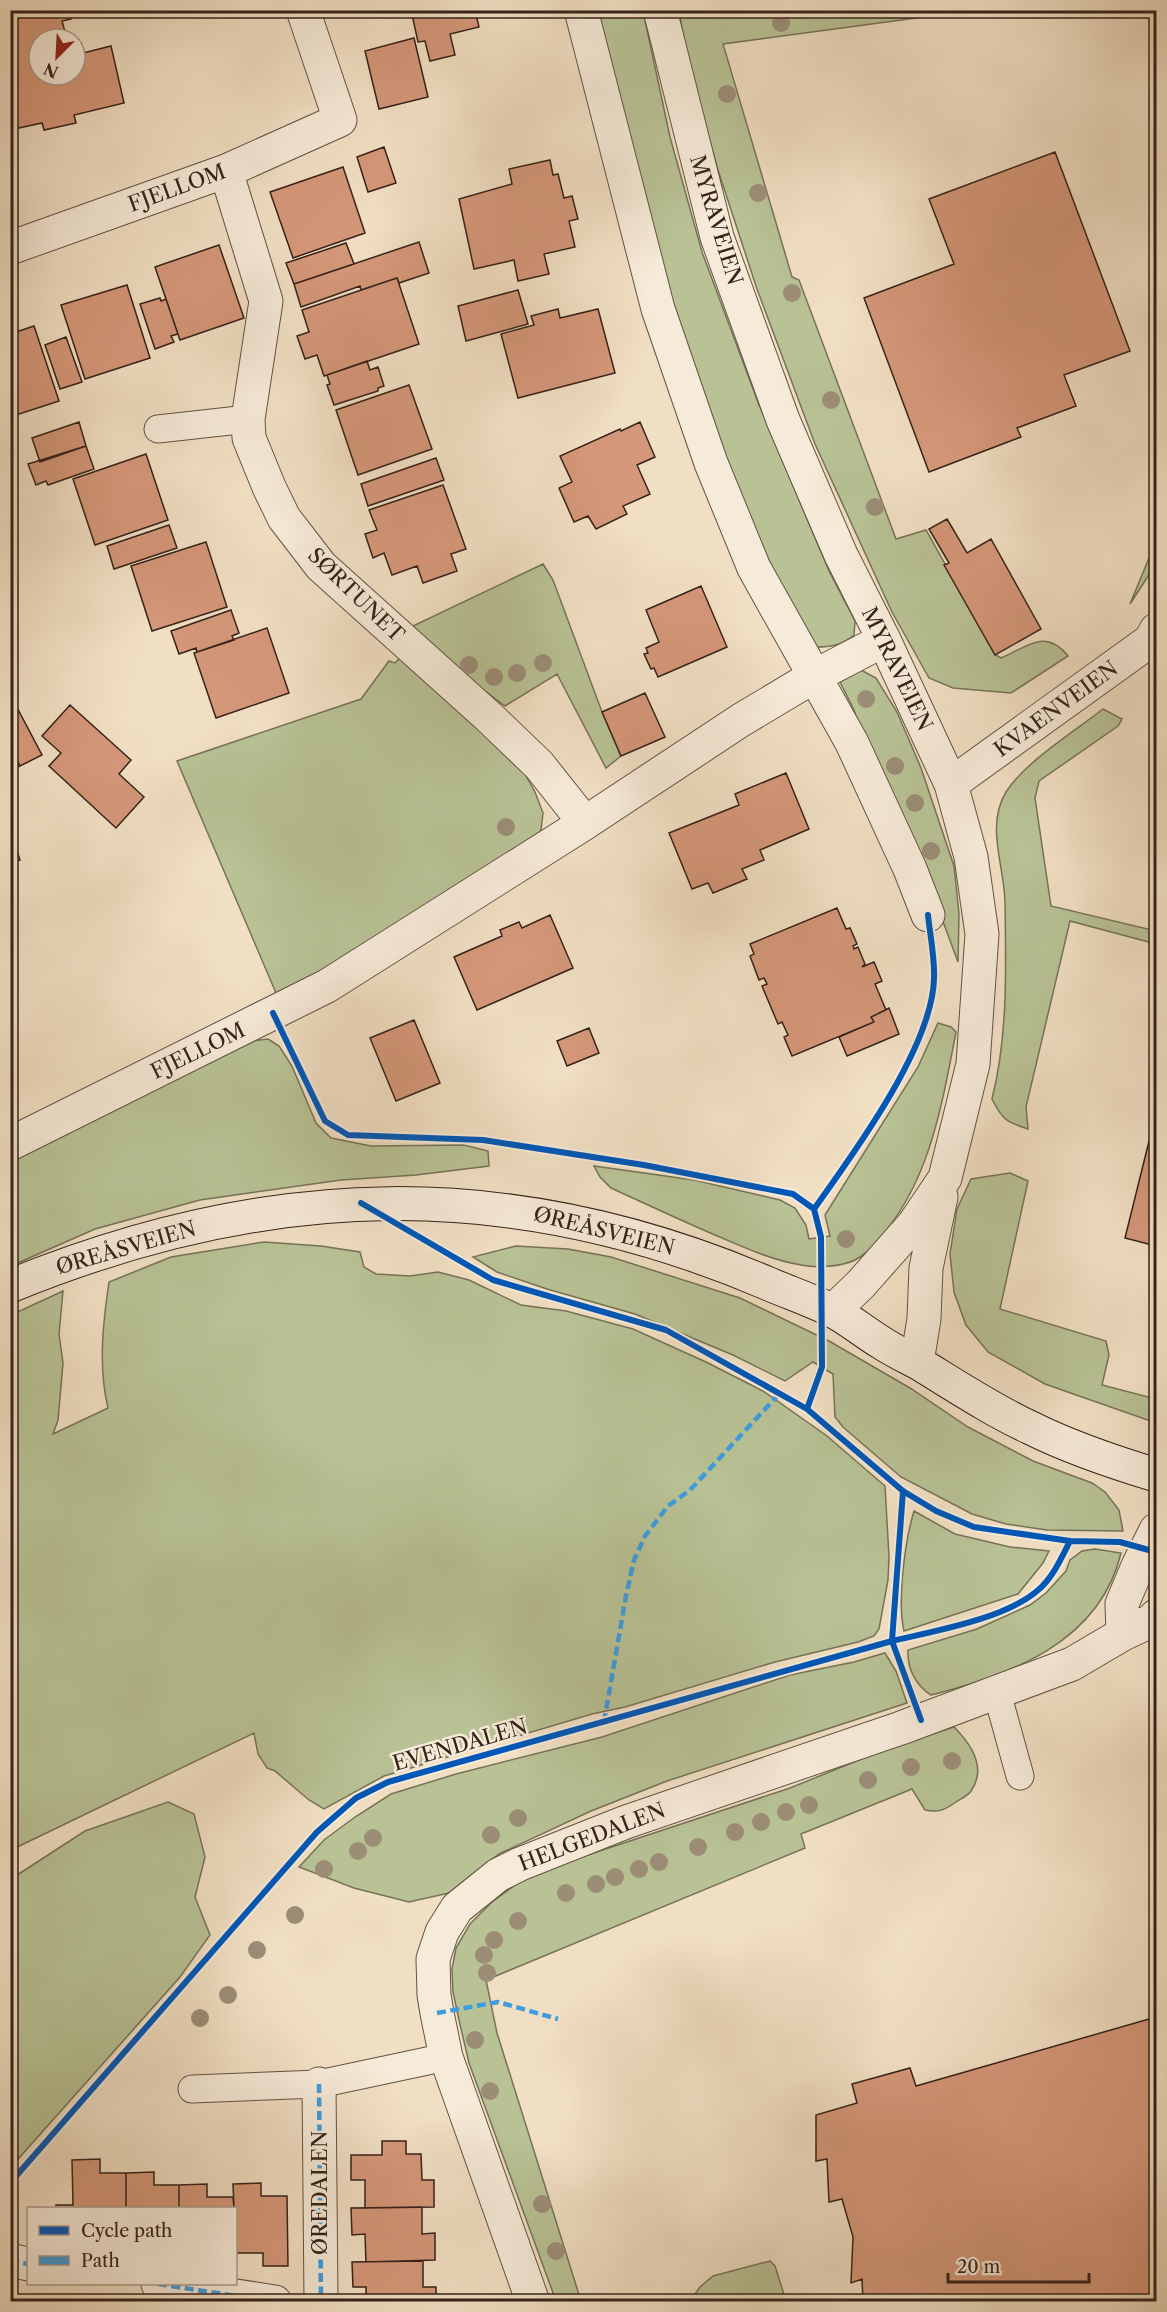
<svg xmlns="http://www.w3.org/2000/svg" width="1167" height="2312" viewBox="0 0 1167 2312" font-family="'Libre Caslon Text',serif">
<rect width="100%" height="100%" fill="#f1dfc3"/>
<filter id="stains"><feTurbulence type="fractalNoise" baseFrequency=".00333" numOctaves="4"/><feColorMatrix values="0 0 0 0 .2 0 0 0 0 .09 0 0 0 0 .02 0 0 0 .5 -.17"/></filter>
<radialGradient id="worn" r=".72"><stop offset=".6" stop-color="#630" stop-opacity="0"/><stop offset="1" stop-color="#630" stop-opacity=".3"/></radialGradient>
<!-- green -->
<path fill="#b8c295" stroke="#767258" stroke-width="1.5" d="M 798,10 L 968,11 L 723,44 L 792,277 L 799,280 L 896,539 L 926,530 L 996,655 L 1001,658 C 1026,648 1045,627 1068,656 L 1011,693 L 953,688 L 929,678 L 892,612 L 815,444 L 757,289 L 718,170 L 689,68 L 679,11 L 725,11 L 726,17 Z
M 596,11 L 643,11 L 670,137 L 702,252 L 759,405 L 829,571 L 855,621 L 854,635 C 842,645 831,647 816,647 L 755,541 L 673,321 Z
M 1156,541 L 1156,564 L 1130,604 Z
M 543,564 L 553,580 L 602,712 L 621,756 L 606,768 L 557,674 L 505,706 L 465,676 L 411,627 Z
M 402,656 L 518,761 L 535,792 L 543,813 L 541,830 L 532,845 L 355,957 L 276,993 L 177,761 L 361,699 L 389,661 L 395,663 Z
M 861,670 L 876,678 L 897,712 L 921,768 L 954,866 L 959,914 L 958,962 L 938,908 L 908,846 L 853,708 L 840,682 Z
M 1103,709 L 1122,719 L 1118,726 L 1039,781 L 1035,798 L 1051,906 L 1156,931 L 1156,944 L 1070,921 L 1026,1107 L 1028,1129 C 1006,1122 1002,1119 992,1099 C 1008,1036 1006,968 1005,903 C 1005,867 985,827 1006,792 C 1025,762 1075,731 1103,709 Z
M 938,1023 L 951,1027 L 956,1032 C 942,1104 930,1182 879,1239 C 872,1247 865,1255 855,1260 C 841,1267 816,1268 801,1265 C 771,1260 743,1247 715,1235 C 680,1220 646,1204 611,1188 L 600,1177 L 594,1166 L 694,1180 L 780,1200 L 795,1208 L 806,1225 L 809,1239 L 830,1236 L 825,1215 L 918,1067 Z
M 268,1039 L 279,1046 L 292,1066 L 316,1123 L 331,1138 L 371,1146 L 464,1145 L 488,1151 L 489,1166 L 416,1175 L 341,1180 L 200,1200 L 95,1229 L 11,1266 L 11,1162 L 245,1042 Z
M 1010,1173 L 1028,1181 L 1000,1309 L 1106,1341 L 1109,1355 L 1102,1385 L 1156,1399 L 1156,1423 L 1045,1384 L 988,1352 L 966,1325 L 954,1292 L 950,1254 L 957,1209 L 971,1179 Z
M 264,1242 L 321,1246 L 360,1252 L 364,1267 L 376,1274 L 410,1276 L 438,1272 L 469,1280 L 521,1305 L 566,1311 L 633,1329 L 706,1362 L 763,1391 L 827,1436 L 885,1486 L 889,1557 L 888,1580 L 879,1629 L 874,1636 L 858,1642 L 775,1662 L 625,1707 L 592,1714 L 384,1776 L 324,1809 L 309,1800 L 275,1771 L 267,1768 L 258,1754 L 254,1733 L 11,1850 L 11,1315 L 63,1291 L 59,1334 L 63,1363 L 58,1420 L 53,1434 L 108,1408 C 98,1367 103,1323 109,1282 L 171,1257 Z
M 516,1246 L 568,1249 L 611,1257 L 740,1298 L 829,1341 L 910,1388 L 968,1427 L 1033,1461 L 1092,1483 L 1105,1492 L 1119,1510 L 1123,1531 L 1047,1530 L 1006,1524 L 972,1514 L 901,1477 L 843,1427 L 835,1417 L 833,1374 L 813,1362 L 785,1381 L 733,1355 L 635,1314 L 547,1289 L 497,1272 L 473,1257 Z
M 914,1511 L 955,1534 L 1010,1547 L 1049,1551 L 1043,1563 L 1018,1594 L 904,1631 C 897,1601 905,1541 914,1511 Z
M 1095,1549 L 1121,1553 C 1100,1642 1011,1675 931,1695 C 916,1686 907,1668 908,1650 L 977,1629 L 1030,1605 L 1046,1593 L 1066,1571 L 1070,1560 L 1082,1551 Z
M 885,1653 L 896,1671 L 907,1703 L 667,1781 L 591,1811 L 499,1854 L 449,1893 L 409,1902 L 354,1888 L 299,1867 L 324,1840 L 355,1817 L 391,1794 L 456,1774 L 602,1737 L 790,1675 L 854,1662 Z
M 954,1727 C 971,1744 987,1768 971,1791 C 968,1796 960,1799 956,1802 C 945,1810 938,1813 925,1810 L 912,1789 L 801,1834 L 805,1848 L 486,1980 L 497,2033 L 581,2301 L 556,2301 L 469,2063 L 459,2020 L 453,1992 L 452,1969 L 456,1948 L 470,1924 L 492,1902 L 530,1874 L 790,1788 L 891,1747 Z
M 168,1802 L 194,1814 L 205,1857 L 195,1897 L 210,1935 L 180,1977 L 11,2167 L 11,1879 L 85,1831 Z
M 770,2261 L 775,2266 L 786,2301 L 690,2301 L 700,2287 L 713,2276 Z"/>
<!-- building -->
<path fill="#d59779" stroke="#35221a" stroke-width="1.5" d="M 10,10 L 69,10 L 71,19 L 62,21 L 67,39 L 39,39 L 39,75 L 75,75 L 75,55 L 111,46 L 124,103 L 74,115 L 76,123 L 44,130 L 42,123 L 14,129 L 10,114 Z
M 411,10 L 475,10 L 479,27 L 450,34 L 455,55 L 430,61 L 425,41 L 418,42 Z
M 414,38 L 428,97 L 379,109 L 365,51 Z
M 384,147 L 396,183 L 368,192 L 357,157 Z
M 1055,152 L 1130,351 L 1064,375 L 1076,406 L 1017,428 L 1021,437 L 929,472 L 864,298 L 954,264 L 929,199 Z
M 550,160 L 553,175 L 558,174 L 564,198 L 572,196 L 578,219 L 569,221 L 575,247 L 544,254 L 549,274 L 518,281 L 514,260 L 474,269 L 459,199 L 512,184 L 509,169 Z
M 343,167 L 365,233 L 293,258 L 270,192 Z
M 419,242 L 429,273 L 399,283 L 397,278 L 361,290 L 360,286 L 301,307 L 294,284 Z
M 346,243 L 354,264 L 294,284 L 286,263 Z
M 219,245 L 244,318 L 180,340 L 155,267 Z
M 397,278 L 419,344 L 324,376 L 317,355 L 305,359 L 297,336 L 309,332 L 302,310 Z
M 127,285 L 150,358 L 85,379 L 61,305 Z
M 518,290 L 528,324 L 466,341 L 458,306 Z
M 160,298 L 161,301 L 166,299 L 178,334 L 171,336 L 174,342 L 155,349 L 140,304 Z
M 558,309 L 560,318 L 598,309 L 615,373 L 518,398 L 501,334 L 534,325 L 531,316 Z
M 34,326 L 59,401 L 10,417 L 10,334 Z
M 66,337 L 82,382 L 60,389 L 45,345 Z
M 367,361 L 370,370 L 378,367 L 384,386 L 378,388 L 378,391 L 334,405 L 327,385 L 330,384 L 327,375 Z
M 409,385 L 432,449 L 358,475 L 336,410 Z
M 79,422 L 86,446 L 40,462 L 32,438 Z
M 640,422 L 655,457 L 637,465 L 650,494 L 623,506 L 627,514 L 596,529 L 588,516 L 574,522 L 559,488 L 572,482 L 560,456 L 620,429 L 621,431 Z
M 86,446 L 94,469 L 48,485 L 46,481 L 36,485 L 28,464 Z
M 146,454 L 168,520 L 95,545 L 73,479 Z
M 436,458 L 444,480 L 368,506 L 361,484 Z
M 443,485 L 466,549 L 451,554 L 457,571 L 423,583 L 417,566 L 392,575 L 384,553 L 373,558 L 365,534 L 377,530 L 369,510 Z
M 947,519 L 967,553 L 991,539 L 1041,629 L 995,655 L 944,565 L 949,563 L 929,529 Z
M 169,525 L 177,548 L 114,569 L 107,546 Z
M 206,542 L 227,607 L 152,631 L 131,566 Z
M 701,586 L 727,647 L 658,677 L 654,668 L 651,669 L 644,654 L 648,653 L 646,648 L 659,642 L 646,610 Z
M 231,610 L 239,633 L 232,636 L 234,640 L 197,652 L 196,648 L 179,654 L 171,631 Z
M 267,628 L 289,693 L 216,718 L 194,653 Z
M 645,693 L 665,737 L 621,756 L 602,712 Z
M 10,700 L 13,700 L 42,755 L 20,766 L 10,747 Z
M 70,705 L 131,760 L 119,774 L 144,797 L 116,828 L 49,766 L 61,753 L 42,736 Z
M 10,747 L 20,766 L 10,771 Z
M 786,773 L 809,829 L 760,850 L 764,860 L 742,869 L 747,879 L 713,893 L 708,883 L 692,889 L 669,833 L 739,805 L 735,794 Z
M 10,829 L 20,860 L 15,862 L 18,870 L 10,872 Z
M 837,908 L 846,929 L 850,928 L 857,944 L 853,946 L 854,949 L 858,947 L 865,964 L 862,967 L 874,962 L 882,981 L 875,984 L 886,1010 L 871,1017 L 874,1022 L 792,1056 L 784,1037 L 788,1035 L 782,1022 L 778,1024 L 762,986 L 767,984 L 764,978 L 759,980 L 750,956 L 754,954 L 750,944 Z
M 550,915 L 573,968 L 477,1010 L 454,957 L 502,936 L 500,930 L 519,922 L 522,928 Z
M 889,1008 L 899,1034 L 847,1056 L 839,1037 L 874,1022 L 871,1017 Z
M 414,1020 L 440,1083 L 396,1101 L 370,1038 Z
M 589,1028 L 599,1053 L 567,1066 L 557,1041 Z
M 1156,1113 L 1156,1246 L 1125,1238 Z
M 1156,1265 L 1156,1295 L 1150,1293 Z
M 1156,2017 L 1156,2302 L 863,2302 L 862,2279 L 851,2283 L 853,2237 L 842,2199 L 829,2202 L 827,2159 L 816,2161 L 816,2115 L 857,2103 L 852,2084 L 910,2068 L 916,2086 Z
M 382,2141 L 406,2141 L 406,2154 L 421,2154 L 422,2180 L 434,2180 L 434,2207 L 365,2208 L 365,2180 L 351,2180 L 351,2155 L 382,2155 Z
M 100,2159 L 100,2173 L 126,2173 L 126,2208 L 56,2208 L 56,2205 L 73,2205 L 72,2160 Z
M 154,2172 L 154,2185 L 179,2185 L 179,2208 L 126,2208 L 126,2173 Z
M 261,2183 L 261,2196 L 287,2196 L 288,2266 L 263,2266 L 263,2253 L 236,2253 L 233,2184 Z
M 207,2184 L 207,2197 L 233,2197 L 234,2208 L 179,2208 L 179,2185 Z
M 422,2207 L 422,2234 L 435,2233 L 435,2260 L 366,2262 L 365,2234 L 352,2235 L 351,2208 Z
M 423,2261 L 423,2287 L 436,2287 L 436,2302 L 366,2302 L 366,2287 L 353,2287 L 352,2262 Z
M 58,2298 L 58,2302 L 43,2302 L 43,2299 Z
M 96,2298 L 111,2298 L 111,2302 L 96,2302 Z"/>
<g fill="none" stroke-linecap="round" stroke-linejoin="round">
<defs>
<path id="lane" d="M 158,429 L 248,419
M 997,1693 L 1020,1776
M 192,2089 L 319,2084 L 446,2057"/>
<path id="street" d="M 581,10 L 658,309 L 711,463 L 754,568 L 852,743 L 910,869 L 928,915
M 660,10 L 717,237 L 783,420 L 841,555 L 884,640 L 951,784 L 971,857 L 982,934 L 973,1064 L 945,1178 L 914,1224 L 861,1284 L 833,1311
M 226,171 L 266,301 L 248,419 L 249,438 L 269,487 L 284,518 L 321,566 L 489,717 L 539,765 L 585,823 L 741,720 L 813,677 L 884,640
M 10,248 L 226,171 L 340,120 L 303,10
M 951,784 L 1151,640 L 1156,630
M 10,1144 L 327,986 L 585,823
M 917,1362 L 924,1319 L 926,1268 L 941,1197
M 1123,1634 L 1122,1604 L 1138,1566 L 1156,1530
M 319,2084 L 321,2302
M 10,2260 L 28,2264
M 158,2284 L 275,2302
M 533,2302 L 446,2057 L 437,2013 L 434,1995 L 433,1959 L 442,1932 L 457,1908 L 498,1875 L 520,1864 L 626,1822 L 901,1728 L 1072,1664 L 1123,1634 L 1151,1621 L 1156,1616"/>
<path id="secondary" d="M 10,1286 C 269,1180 511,1173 769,1284 C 790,1293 811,1300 831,1310 C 849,1319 865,1333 882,1343 C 894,1351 907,1357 920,1364 C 956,1386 992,1410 1031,1428 C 1071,1448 1113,1462 1156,1475"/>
</defs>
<!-- lane casing -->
<use href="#lane" stroke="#645144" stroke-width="29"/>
<!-- street casing -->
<use href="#street" stroke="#645144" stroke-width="35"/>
<!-- secondary casing -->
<use href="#secondary" stroke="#35221a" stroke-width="35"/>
<!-- lane -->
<use href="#lane" stroke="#f6ead8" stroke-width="27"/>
<!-- street -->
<use href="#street" stroke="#f6ead8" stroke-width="33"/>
<!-- secondary -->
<use href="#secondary" stroke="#f6ead8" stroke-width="33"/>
<!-- quiet -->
<path stroke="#3e9cdf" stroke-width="4.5" stroke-dasharray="9 4.5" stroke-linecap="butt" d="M 604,1722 L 626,1596 L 634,1560 L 645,1536 L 668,1506 L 690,1490 L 780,1393
M 437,2013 L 498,2002 L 558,2019
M 319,2084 L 321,2302
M 10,2260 L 28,2264
M 158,2284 L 275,2302"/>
<defs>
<path id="cycleway" d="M 273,1013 L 325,1121 L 348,1135 L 483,1140 L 644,1165 L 793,1194 L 814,1209 L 821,1237 L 822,1367 L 807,1409
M 361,1203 L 493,1280 L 666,1330 L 807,1409 L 903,1491 L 936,1511 L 974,1527 L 1070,1541 L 1120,1542 L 1156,1552
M 814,1209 C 854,1153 932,1047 934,979 C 935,958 930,935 928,915
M 903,1491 L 892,1641 L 921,1720
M 10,2183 L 317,1832 L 356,1798 L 388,1782 L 892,1641 C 934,1631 1004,1619 1037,1591 C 1052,1579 1061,1559 1070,1541"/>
</defs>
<!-- cycleway casing -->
<use href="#cycleway" stroke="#f6ead8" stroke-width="10"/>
<!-- cycleway -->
<use href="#cycleway" stroke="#0057b8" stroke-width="6"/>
</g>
<!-- trees -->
<g fill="#9c8d77">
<circle cx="781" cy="23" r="9"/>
<circle cx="727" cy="94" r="9"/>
<circle cx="758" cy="193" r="9"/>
<circle cx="792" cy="293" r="9"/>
<circle cx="831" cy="400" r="9"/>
<circle cx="875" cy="507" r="9"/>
<circle cx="543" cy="663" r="9"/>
<circle cx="469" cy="665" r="9"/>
<circle cx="517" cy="673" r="9"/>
<circle cx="494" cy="677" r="9"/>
<circle cx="866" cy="699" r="9"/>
<circle cx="895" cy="766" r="9"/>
<circle cx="915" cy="803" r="9"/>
<circle cx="506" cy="827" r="9"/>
<circle cx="931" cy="851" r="9"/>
<circle cx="846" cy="1239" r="9"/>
<circle cx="952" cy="1761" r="9"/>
<circle cx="911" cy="1767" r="9"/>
<circle cx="868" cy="1780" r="9"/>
<circle cx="809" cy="1805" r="9"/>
<circle cx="786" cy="1812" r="9"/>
<circle cx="518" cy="1818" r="9"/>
<circle cx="761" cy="1822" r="9"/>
<circle cx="735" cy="1832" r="9"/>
<circle cx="491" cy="1835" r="9"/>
<circle cx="373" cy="1838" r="9"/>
<circle cx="698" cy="1847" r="9"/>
<circle cx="358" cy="1851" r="9"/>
<circle cx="659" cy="1862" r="9"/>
<circle cx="324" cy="1869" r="9"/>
<circle cx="639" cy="1869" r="9"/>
<circle cx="615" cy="1877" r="9"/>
<circle cx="596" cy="1884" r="9"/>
<circle cx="566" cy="1893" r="9"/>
<circle cx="295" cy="1915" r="9"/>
<circle cx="518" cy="1921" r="9"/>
<circle cx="494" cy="1940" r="9"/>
<circle cx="257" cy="1950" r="9"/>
<circle cx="484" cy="1955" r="9"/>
<circle cx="487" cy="1973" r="9"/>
<circle cx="228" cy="1995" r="9"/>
<circle cx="200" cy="2018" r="9"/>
<circle cx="475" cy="2040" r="9"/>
<circle cx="490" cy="2091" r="9"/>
<circle cx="542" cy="2204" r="9"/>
<circle cx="556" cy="2251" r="9"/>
</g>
<g text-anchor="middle" stroke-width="5" stroke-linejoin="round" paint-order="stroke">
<!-- street labels -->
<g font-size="21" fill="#35221a" stroke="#f6ead8">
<text transform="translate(177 188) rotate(-20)" y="7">FJELLOM</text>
<text transform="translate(716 220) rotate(73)" y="7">MYRAVEIEN</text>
<text transform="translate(356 595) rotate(44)" y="7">SØRTUNET</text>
<text transform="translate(897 669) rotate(64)" y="7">MYRAVEIEN</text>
<text transform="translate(1056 709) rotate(-36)" y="7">KVAENVEIEN</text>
<text transform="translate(198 1051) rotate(-26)" y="7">FJELLOM</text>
<text transform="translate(604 1231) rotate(14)" y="7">ØREÅSVEIEN</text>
<text transform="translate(126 1248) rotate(-16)" y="7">ØREÅSVEIEN</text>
<text transform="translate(460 1745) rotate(-16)" y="7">EVENDALEN</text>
<text transform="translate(592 1837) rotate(-21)" y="7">HELGEDALEN</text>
<text transform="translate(320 2193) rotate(-90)" y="7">ØREDALEN</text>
</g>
</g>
<!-- margin -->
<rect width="1167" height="2312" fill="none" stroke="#f1dfc3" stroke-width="36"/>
<rect x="12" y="12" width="1143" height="2288" fill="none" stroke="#35221a" stroke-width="3"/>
<rect x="18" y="18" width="1131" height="2276" fill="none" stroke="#35221a" stroke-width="1.5"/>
<!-- legend -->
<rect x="27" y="2207" width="210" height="78" fill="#f6ead8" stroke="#a99a8c" stroke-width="1.5"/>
<rect x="39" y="2226" width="30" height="9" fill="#0057b8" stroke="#a99a8c" stroke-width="1.5"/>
<text x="81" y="2237" font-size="18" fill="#35221a">Cycle path</text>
<rect x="39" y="2256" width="30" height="9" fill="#3e9cdf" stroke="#a99a8c" stroke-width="1.5"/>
<text x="81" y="2267" font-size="18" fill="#35221a">Path</text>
<!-- north arrow -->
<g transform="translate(57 57) rotate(204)"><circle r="28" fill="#f6ead8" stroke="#a99a8c" stroke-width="1.5"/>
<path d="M0-4.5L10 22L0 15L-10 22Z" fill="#8f2418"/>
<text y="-9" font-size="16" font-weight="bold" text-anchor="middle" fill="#35221a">N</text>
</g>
<!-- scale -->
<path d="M948 2273v9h141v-9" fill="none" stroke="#35221a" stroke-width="3"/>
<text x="957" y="2273" font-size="18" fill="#35221a" stroke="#f6ead8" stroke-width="4.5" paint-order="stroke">20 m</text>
<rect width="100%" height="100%" filter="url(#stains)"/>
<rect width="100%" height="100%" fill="url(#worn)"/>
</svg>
